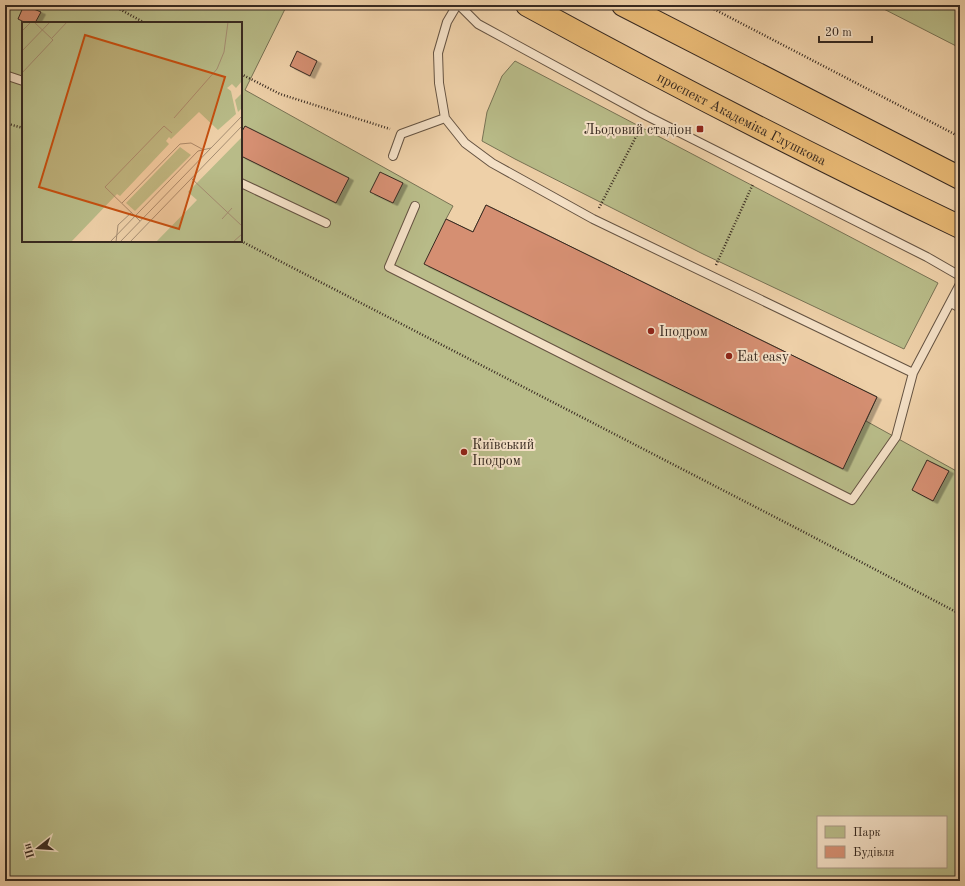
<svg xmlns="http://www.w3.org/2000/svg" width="965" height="886" viewBox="0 0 965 886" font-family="'Old Standard TT',serif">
<defs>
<filter id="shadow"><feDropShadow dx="4.5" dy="2.5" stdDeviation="0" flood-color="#0004"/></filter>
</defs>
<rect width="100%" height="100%" fill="#eed0a8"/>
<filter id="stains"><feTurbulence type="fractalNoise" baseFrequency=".005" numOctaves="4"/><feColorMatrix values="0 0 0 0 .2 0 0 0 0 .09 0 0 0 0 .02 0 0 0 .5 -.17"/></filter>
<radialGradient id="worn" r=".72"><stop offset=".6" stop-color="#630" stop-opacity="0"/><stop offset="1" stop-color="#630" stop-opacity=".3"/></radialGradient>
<!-- green -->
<path fill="#b8bb88" stroke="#787254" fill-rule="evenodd" d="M 5,5 L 287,5 L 245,90 L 453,206 L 446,219 L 473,232 L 486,205 L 877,397 L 866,421 L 960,473 L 960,881 L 5,881 ZM 23,23 L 241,23 L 241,241 L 23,241 ZM 818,817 L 946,817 L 946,867 L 818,867 Z
M 876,5 L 960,5 L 960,48 Z
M 515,61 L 938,283 L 904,349 L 703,254 L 515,159 L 482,141 L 487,112 L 502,76 Z"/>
<!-- building -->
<path fill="#d58f72" stroke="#372920" filter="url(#shadow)" d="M 24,5 L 41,12 L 35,23 L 26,23 L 18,19 Z
M 297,51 L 317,61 L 310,76 L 290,66 Z
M 245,126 L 349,178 L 336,203 L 241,156 L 241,133 Z
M 380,172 L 403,183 L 393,203 L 370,192 Z
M 486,205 L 877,397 L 843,469 L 424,264 L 446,219 L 473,232 Z
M 927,460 L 949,471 L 933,501 L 912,490 Z"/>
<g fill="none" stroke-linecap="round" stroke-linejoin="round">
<defs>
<path id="service" d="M 457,5 L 447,22 L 438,53 L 439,83 L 445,118 L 465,143 L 492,163 L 593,219 L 913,373
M 459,5 L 478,24 L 647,116 L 927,257 L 960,276
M 5,75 L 23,81
M 393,156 L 401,134 L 445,118
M 241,183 L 326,223
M 415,206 L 389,267 L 852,500 L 896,437 L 913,373 L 960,284
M 951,303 L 960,308"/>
<g id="trunk">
<path id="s1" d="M 527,5 C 669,83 814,157 960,227"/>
<path d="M 623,5 L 960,178"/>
</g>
</defs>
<!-- service casing -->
<use href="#service" stroke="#655342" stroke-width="10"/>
<!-- trunk casing -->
<use href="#trunk" stroke="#372920" stroke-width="24"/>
<!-- path -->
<path stroke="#372920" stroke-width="2.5" stroke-dasharray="1 2" stroke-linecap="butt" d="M 112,5 L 145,23
M 706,5 L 960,137
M 241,74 L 280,94 L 390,129
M 5,123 L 23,128
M 599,208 L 641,127
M 241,241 L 800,530 L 960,614
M 716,265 L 753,184"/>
<!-- service -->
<use href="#service" stroke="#f4e0c6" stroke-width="8"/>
<!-- trunk -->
<use href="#trunk" stroke="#e7b874" stroke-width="22"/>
</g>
<!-- markers -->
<g fill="#8f2418" stroke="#f4e0c6" stroke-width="1.5">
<rect x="696" y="125" width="8" height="8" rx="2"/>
<circle cx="651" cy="331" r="4"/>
<circle cx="729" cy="356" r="4"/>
<circle cx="464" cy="452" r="4"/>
</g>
<g text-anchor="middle" stroke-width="4" stroke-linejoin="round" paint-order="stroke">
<!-- street labels -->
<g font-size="14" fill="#372920" stroke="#f4e0c6">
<text dy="5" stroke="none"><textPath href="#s1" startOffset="243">проспект Академіка Глушкова</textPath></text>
</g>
<!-- poi labels -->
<g font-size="14" fill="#372920" stroke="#f4e0c6" text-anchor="start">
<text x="692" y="134" text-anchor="end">Льодовий стадіон</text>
<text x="659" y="336">Іподром</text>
<text x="737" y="361">Eat easy</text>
<text x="472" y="449">Київський<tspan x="472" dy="16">Іподром</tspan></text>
</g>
</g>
<!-- overview -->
<g transform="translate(22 22)">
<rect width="220" height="220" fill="#eed0a8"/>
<path d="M 0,0 L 220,0 L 220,59 L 214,66 L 210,62 L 205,66 L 209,69 L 214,92 L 196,108 L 177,90 L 149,117 L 147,115 L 144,119 L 147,122 L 98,174 L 95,172 L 49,220 L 0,220 ZM 220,71 L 220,86 L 216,90 L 213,78 ZM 220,115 L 220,220 L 134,220 L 175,178 L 166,170 ZM 158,125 L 169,133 L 113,189 L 104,181 Z" fill="#b8bb88"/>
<path fill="none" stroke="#a58d72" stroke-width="1" d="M 0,9 L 9,0M 30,16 L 45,0M 0,29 L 28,0M 0,51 L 31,18 L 12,0M 152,96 L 195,47 L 202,30 L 206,0M 169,156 L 220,204M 100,181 L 158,122 L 169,121 L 180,127M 200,197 L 210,186M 118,199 L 83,165 L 142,104 L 150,111M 88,220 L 176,129 L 189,126M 94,220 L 96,203 L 110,190M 98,220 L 220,94M 108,220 L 220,104M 211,220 L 220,212"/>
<path fill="#c54f10" fill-opacity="0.15" stroke="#c54f10" stroke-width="2" d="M 63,13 L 203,55 L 157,207 L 17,165 Z"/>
<rect width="220" height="220" fill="none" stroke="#372920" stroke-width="2"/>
</g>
<!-- margin -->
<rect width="965" height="886" fill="none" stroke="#eed0a8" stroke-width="20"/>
<rect x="6" y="6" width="953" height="874" fill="none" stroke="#372920" stroke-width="2"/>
<rect x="10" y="10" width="945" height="866" fill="none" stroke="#372920"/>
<!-- legend -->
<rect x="817" y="816" width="130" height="52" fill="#f4e0c6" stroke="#a89784"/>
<rect x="825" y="826" width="20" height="12" fill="#b8bb88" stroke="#a89784"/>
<text x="853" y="836" font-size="12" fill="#372920">Парк</text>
<rect x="825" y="846" width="20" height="12" fill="#d58f72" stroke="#a89784"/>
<text x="853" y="856" font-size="12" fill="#372920">Будівля</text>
<!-- north arrow -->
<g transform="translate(38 848) rotate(253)" stroke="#f4e0c6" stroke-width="3" paint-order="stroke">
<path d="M0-3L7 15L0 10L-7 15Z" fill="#372920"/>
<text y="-6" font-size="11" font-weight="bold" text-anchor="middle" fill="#372920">Пн</text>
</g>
<!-- scale -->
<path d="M819 36v6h53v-6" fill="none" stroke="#372920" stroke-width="2"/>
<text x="825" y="36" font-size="12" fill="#372920" stroke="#f4e0c6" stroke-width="3" paint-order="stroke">20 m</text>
<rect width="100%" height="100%" filter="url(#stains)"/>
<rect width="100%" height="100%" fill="url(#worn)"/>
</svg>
